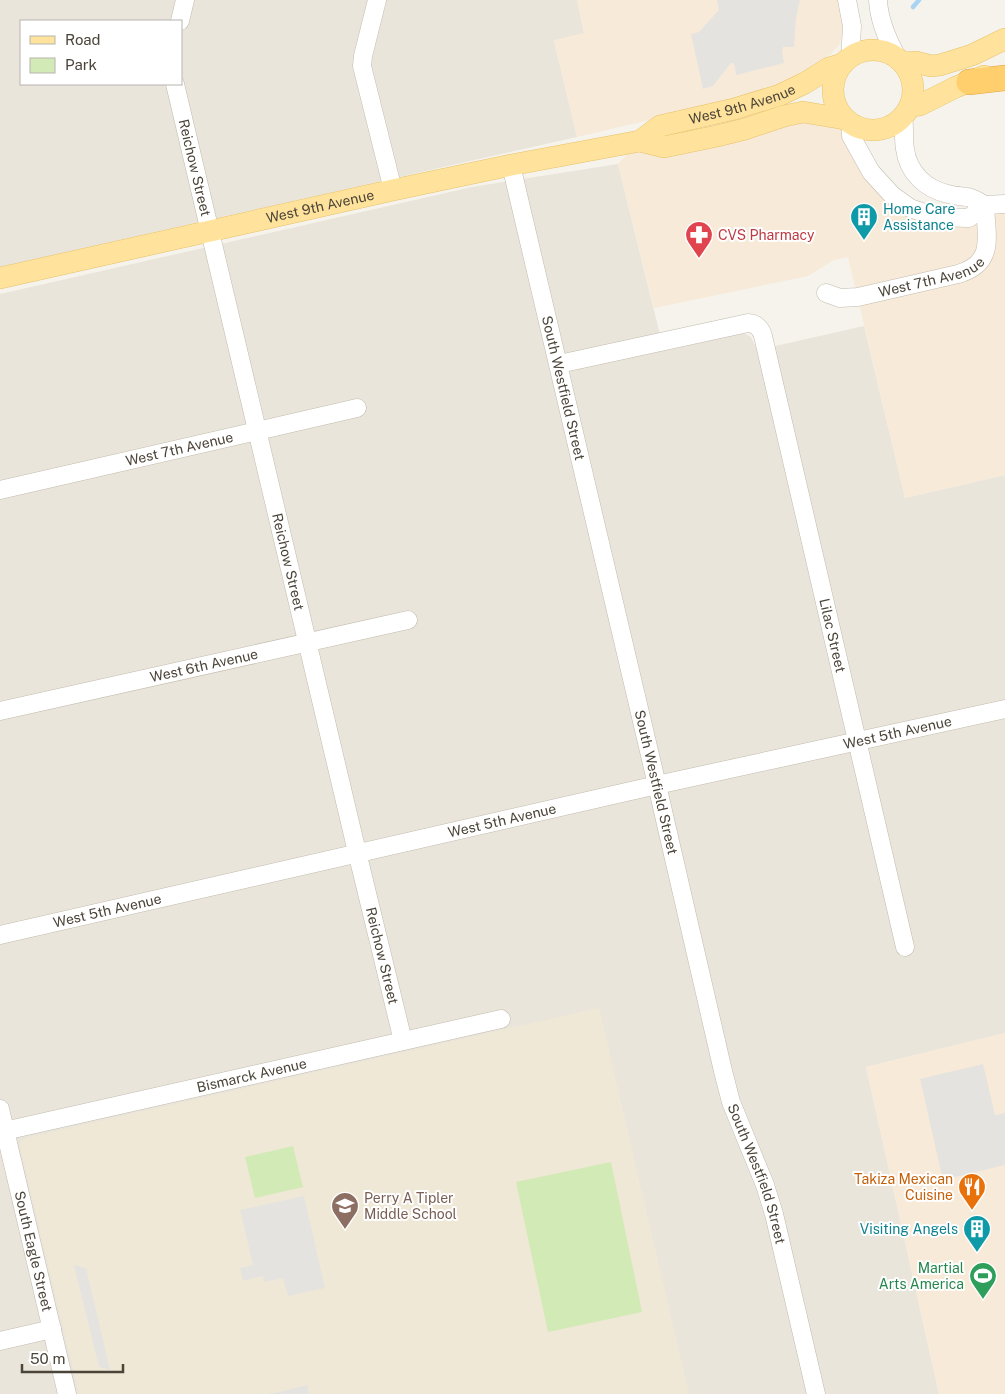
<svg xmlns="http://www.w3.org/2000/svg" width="1005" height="1394" viewBox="0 0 1005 1394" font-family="'Public Sans',sans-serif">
<rect width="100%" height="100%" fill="#f6f3ec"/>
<!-- residential -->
<path fill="#eae5da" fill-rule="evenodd" d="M 0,0 L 577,0 L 584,33 L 554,41 L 577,137 L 0,267 ZM 21,21 L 181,21 L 181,84 L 21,84 Z
M 618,164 L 664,351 L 743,333 L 751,337 L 757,350 L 864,326 L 905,498 L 1005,475 L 1005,1033 L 866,1067 L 939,1394 L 0,1394 L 0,294 L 472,187 Z"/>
<!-- commercial -->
<path fill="#f7ead8" d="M 577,0 L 838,0 L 843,25 L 842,36 L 839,45 L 832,53 L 811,69 L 779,85 L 761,91 L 692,110 L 577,137 L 554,40 L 584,33 Z
M 784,116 L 845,119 L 871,172 L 936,217 L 1005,204 L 1005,475 L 905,498 L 848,257 L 834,260 L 808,276 L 654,308 L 618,164 L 640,141 Z
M 1005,1033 L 1005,1394 L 939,1394 L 866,1067 Z"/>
<!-- education -->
<path fill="#efe8d6" d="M 599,1008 L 689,1394 L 79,1394 L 20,1146 L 22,1141 L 26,1138 Z"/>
<!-- green -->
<path fill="#d2eab5" d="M 293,1146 L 303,1187 L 255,1198 L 245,1157 Z
M 611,1162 L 642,1312 L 548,1332 L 516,1182 Z"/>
<!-- parking -->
<path fill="#e5e3e0" d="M 717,0 L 800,0 L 796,18 L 794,47 L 783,47 L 782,51 L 784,63 L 736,75 L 734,63 L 731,63 L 713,86 L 703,89 L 691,34 L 699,32 L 719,10 Z
M 983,1064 L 995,1115 L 1005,1113 L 1005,1165 L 943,1180 L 920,1079 Z
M 304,1196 L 325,1288 L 288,1296 L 283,1278 L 264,1282 L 263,1276 L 243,1281 L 240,1268 L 253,1265 L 240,1210 Z
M 74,1265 L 86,1268 L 110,1370 L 99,1367 Z
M 307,1385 L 309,1394 L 265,1394 L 280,1392 Z"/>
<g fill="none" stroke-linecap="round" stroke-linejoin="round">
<!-- stream -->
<path stroke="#a9d4f2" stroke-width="4.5" d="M 913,7 L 919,0"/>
<defs>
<g id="minor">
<path d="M 377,0 L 363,56 L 362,66 L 393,190"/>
<path d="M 847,0 L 852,26 L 851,43 L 851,56"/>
<path d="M 878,0 C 879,21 887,39 897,57"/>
<path d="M 180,21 L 185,0"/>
<path id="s1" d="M 175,84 L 357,852 L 403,1041"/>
<path d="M 903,117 C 905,128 903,138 905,149 C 908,172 925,189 948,194 C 954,196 961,196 967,197 C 974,198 980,203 985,205"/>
<path d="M 851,124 L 851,136 L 871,172 L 892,195 L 910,208 L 936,217 L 969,218 L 985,205 L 1005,204"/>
<path id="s2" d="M 511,165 L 657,785 L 723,1071 L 731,1102 L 765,1185 L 774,1214 L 816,1394"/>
<path id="s3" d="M 826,293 L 840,298 L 858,297 L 958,274 C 996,263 986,236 985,205"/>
<path id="s4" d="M 559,364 L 748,323 C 756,323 761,329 763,336 L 905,947"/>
<path id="s5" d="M 0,490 L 357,408"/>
<path id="s6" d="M 0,711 L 408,620"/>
<path id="s7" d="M 0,935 L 657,785 L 1005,709"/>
<path id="s8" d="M 0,1109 L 67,1394"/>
<path id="s9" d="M 0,1132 L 501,1019"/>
<path d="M 0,1341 L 52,1329"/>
</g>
<g id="major">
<circle cx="873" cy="90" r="40"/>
<path d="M 903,63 L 916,62 L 931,66 L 940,65 L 972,55 L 1005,39"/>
<path d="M 911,106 L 920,105 L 956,87 L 984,76"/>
<path id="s10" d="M 640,141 L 660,126 L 734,109 L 780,95 L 805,83 L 829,68 L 842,64"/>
<path id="s11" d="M 0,278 L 393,190 L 511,165 L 640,141 L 664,147 L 717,136 L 745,129 L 784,116 L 803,112 L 845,119"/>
</g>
<path id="highway" d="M 969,82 L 1005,78"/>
</defs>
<!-- minor casing -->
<use href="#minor" stroke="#c2bbae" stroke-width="19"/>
<!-- major casing -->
<use href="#major" stroke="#e6c16a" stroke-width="22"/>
<!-- highway casing -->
<use href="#highway" stroke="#e0a43c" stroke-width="26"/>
<!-- minor -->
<use href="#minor" stroke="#fff" stroke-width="18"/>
<!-- major -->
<use href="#major" stroke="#ffe39c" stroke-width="21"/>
<!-- highway -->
<use href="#highway" stroke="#ffcf6e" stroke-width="25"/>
</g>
<!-- icons -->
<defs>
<symbol id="building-pin" viewBox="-11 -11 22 30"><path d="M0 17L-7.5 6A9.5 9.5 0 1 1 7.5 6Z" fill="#0f9aa8" stroke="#fff"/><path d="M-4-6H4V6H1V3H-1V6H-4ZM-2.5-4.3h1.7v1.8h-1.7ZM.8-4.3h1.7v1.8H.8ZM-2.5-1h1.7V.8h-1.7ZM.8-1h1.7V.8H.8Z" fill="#fff"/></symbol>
<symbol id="pharmacy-pin" viewBox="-11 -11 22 30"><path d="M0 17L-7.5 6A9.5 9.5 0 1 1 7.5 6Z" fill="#e0444e" stroke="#fff"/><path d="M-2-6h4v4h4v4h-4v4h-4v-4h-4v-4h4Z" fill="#fff"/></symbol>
<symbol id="restaurant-pin" viewBox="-11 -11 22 30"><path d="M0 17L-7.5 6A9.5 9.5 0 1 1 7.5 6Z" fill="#e8710a" stroke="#fff"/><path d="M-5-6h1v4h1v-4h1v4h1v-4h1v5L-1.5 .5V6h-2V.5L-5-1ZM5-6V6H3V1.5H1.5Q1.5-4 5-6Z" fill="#fff"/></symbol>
<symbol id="school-pin" viewBox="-11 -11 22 30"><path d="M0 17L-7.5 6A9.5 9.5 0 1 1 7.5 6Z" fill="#8d6e63" stroke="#fff"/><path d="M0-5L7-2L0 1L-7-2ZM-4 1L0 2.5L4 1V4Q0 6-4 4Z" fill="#fff"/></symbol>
<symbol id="stadium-pin" viewBox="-11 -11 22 30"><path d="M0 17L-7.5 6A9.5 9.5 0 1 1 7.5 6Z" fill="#2e9e5b" stroke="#fff"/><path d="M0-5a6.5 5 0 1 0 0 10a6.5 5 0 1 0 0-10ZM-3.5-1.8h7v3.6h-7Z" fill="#fff"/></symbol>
</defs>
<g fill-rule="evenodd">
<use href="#building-pin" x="848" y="201" width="32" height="43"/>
<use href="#pharmacy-pin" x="683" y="219" width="32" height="43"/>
<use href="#restaurant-pin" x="956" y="1171" width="32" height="43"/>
<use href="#school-pin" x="329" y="1190" width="32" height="43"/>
<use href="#building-pin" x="961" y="1213" width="32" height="43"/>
<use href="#stadium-pin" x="967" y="1260" width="32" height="43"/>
</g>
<g text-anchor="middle" stroke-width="4" stroke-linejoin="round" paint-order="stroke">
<!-- street labels -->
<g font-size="14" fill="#4b4439" stroke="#fff">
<text dy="5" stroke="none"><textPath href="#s10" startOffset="110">West 9th Avenue</textPath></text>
<text dy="5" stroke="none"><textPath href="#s1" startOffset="86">Reichow Street</textPath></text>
<text dy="5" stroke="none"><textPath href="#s11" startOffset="328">West 9th Avenue</textPath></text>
<text dy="5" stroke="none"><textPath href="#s3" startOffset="109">West 7th Avenue</textPath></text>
<text dy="5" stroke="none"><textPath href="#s2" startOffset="229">South Westfield Street</textPath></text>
<text dy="5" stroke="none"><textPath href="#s5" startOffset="184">West 7th Avenue</textPath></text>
<text dy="5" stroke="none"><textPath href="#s1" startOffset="491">Reichow Street</textPath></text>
<text dy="5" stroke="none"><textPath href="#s4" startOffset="522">Lilac Street</textPath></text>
<text dy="5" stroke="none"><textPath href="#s6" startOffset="209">West 6th Avenue</textPath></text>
<text dy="5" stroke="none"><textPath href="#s7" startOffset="920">West 5th Avenue</textPath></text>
<text dy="5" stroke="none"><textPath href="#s2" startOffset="634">South Westfield Street</textPath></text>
<text dy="5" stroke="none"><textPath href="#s7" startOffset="515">West 5th Avenue</textPath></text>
<text dy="5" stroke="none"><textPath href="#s7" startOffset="110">West 5th Avenue</textPath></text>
<text dy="5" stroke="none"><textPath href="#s1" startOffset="896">Reichow Street</textPath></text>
<text dy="5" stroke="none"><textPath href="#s9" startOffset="258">Bismarck Avenue</textPath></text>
<text dy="5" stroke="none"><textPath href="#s2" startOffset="1039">South Westfield Street</textPath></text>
<text dy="5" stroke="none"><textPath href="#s8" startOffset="146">South Eagle Street</textPath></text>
</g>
<!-- culture labels -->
<g font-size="14" fill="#0d838f" stroke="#fff" text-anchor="start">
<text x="883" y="214">Home Care<tspan x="883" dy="16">Assistance</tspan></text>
<text x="958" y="1234" text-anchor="end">Visiting Angels</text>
</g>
<!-- health labels -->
<g font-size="14" fill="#be3a42" stroke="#fff" text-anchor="start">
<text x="718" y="240">CVS Pharmacy</text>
</g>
<!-- food labels -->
<g font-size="14" fill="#c56008" stroke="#fff" text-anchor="end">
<text x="953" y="1184">Takiza Mexican<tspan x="953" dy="16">Cuisine</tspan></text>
</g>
<!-- education labels -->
<g font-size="14" fill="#785e54" stroke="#fff" text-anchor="start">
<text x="364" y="1203">Perry A Tipler<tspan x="364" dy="16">Middle School</tspan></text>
</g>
<!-- leisure labels -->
<g font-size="14" fill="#27864d" stroke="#fff" text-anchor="end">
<text x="964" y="1273">Martial<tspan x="964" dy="16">Arts America</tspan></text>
</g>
</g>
<!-- legend -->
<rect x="20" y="20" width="162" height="65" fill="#ffffff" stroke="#b7b4b0"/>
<rect x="30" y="36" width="25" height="8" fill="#ffe39c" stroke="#b7b4b0"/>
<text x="65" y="45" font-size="15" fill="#4b4439">Road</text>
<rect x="30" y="58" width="25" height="15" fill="#d2eab5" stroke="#b7b4b0"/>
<text x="65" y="70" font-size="15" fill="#4b4439">Park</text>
<!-- scale -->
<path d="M22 1364v8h101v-8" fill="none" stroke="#4b4439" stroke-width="2.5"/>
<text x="30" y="1364" font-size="15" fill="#4b4439" stroke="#ffffff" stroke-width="4" paint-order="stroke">50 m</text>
</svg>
